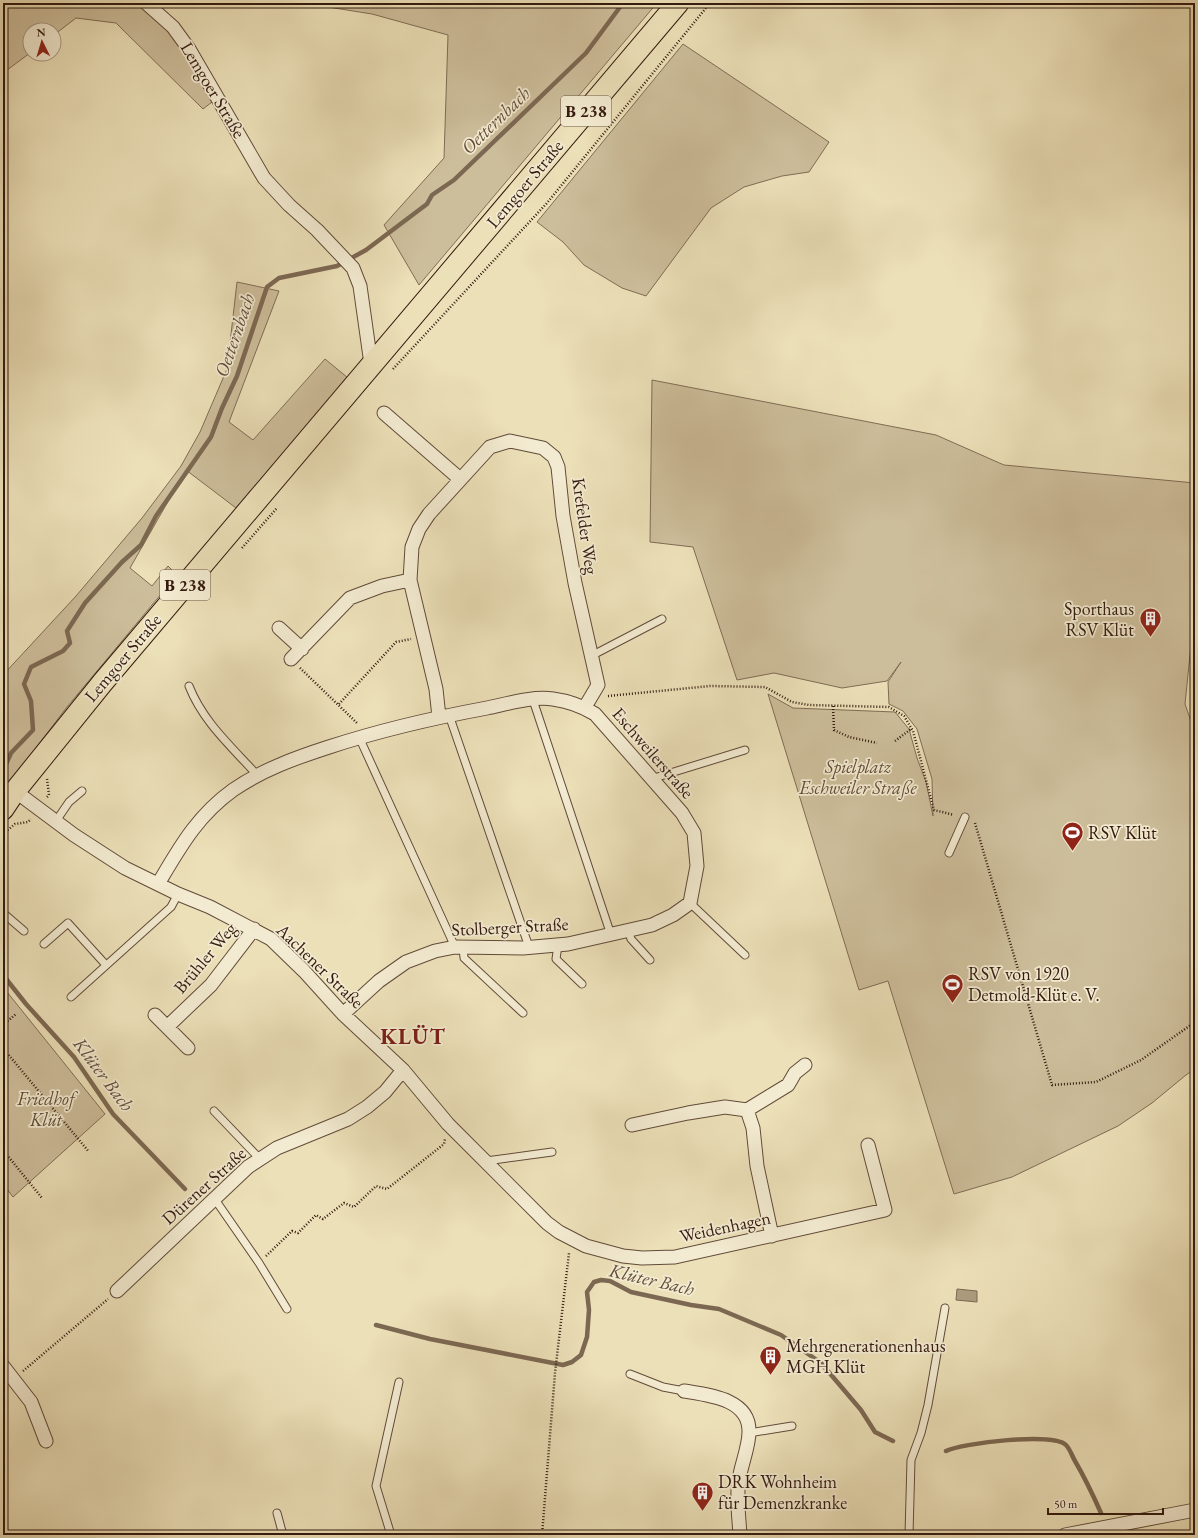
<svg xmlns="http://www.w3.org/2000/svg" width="1198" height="1538" viewBox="0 0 1198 1538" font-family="'EB Garamond',serif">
<rect width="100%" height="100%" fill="#ece0b8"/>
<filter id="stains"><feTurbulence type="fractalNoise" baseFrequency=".005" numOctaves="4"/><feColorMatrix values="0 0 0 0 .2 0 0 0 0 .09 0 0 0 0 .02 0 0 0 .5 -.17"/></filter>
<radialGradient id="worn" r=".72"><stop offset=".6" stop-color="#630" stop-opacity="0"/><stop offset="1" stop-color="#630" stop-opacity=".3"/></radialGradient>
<!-- green -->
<path fill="#cdbe9b" stroke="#806c55" d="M 3,3 L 141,3 L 164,19 L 212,102 L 203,109 L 116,23 L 76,18 L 54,35 L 54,30 L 30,30 L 30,53 L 3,73 Z
M 303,3 L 657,3 L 419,285 L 384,225 L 444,158 L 448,35 L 372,14 Z
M 683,44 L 829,142 L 809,172 L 782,176 L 744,187 L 711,208 L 646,296 L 622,288 L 584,265 L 563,242 L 537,222 Z
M 237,282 L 279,291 L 229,422 L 253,440 L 325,359 L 348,378 L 236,508 L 186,470 L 130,568 L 152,586 L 168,566 L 177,575 L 67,707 L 3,791 L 3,675 L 76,596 L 142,518 L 181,466 L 200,432 L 227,369 Z
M 652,380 L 936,435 L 1004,465 L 1195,483 L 1195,606 L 1185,704 L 1195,733 L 1195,1069 L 1186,1075 L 1152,1103 L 1118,1126 L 1012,1177 L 954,1194 L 888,981 L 859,990 L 768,694 L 793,708 L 895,712 L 909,729 L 917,758 L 926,782 L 933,816 L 932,779 L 917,729 L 903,711 L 889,704 L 888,682 L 901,662 L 887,681 L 842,688 L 774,673 L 737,680 L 693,547 L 650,542 Z
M 3,987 L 105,1114 L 13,1197 L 3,1184 Z"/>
<!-- water -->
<path fill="#ad9c7f" stroke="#7c6852" d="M 957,1289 L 977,1291 L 977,1302 L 956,1300 Z"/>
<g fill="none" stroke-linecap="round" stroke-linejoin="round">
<!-- stream -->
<path stroke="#7c6852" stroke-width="4.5" d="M 3,771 L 11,753 L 33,730 L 31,701 L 24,684 L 31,667 L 63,651 L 70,643 L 67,631 L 85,603 L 122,562 L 141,545 L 156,516 L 211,437 L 222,408 L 237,376 L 267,287 L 279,278 L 337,266 L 366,250 L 427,204 L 432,195 L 454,180 L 586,53 L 623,3
M 3,975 L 26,1004 L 74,1057 L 113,1114 L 185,1189
M 376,1325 L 430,1339 L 563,1365 L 572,1362 L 581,1355 L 587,1337 L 589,1310 L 587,1292 L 594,1282 L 601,1280 L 610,1281 L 631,1292 L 691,1305 L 719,1309 L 781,1335 L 821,1363 L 861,1410 L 875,1432 L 893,1441
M 946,1451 C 962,1443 1054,1432 1066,1445 C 1070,1449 1072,1456 1075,1461 C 1085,1478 1093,1495 1101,1513"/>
<defs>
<path id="lane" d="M 591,656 L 662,619
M 189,686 C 203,722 232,747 258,776
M 533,700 L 611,935
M 449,715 L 529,947
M 359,737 L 455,947
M 651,779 L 745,750
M 56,821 L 69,802 L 82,791
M 949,853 L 965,817
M 690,903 L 745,955
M 3,913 L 24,931
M 628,930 L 631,939 L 650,960
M 44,944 L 68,923 L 106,965
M 558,945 L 556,959 L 582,984
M 463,947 L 464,958 L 523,1013
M 71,997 L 171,907 L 178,894
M 214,1111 L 260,1159
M 486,1161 L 552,1152
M 214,1198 L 259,1263 L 287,1309
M 630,1374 L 663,1387 L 684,1391
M 749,1433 L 792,1426
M 277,1513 L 283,1535
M 391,1535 L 376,1486 L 399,1382
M 909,1535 L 911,1460 L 921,1433 L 928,1405 L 945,1308"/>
<path id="street" d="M 146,3 L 173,27 L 189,49 L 264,178 L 289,205 L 317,230 L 353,268 L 360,286 L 371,364
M 384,413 L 460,479
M 279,628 L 302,649
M 291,659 L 350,598 L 382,586 L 410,580
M 439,717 L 436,689 L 410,580 L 412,547 L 419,529 L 429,514 L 490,447 L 510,441 L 543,448 L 554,457 L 558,467 L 563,516 L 575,583 L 598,685 L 585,707
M 15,791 L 74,835 L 125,868 L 178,894 L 210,907 L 271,939 L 304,971 L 343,1014 L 403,1070 L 448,1124 L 547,1223 L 559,1232 L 586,1246 L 623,1256 L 642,1258 L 675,1257 L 885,1210 L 868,1145
M 158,884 C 180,847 197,816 233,790 C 262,770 295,758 329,747 C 381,730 433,718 487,708 C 507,704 532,696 553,699 C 568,701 582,706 595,714 L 682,813 L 694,833 L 697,866 L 690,903 L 673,915 L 652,925 L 568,944 L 523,948 L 455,947 L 435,951 L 406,962 L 379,981 L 343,1014
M 155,1015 L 188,1048
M 167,1027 L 211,985 L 254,929
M 632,1125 L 688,1113 L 725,1107 L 747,1110
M 772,1236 L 757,1166 L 753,1128 L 747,1110 L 788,1085 L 795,1073 L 805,1065
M 117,1291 L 248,1167 L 277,1148 L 348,1119 L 367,1107 L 385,1092 L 403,1070
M 3,1366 L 31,1402 L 46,1441
M 684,1391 C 709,1395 750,1399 749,1432 C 749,1447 741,1465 739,1480 C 736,1498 739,1517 740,1535
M 1065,1535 L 1195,1510"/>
<path id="primary" d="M 3,809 L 15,791 L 103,682 L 678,3"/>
</defs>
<!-- lane casing -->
<use href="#lane" stroke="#614b39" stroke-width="9"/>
<!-- street casing -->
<use href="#street" stroke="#614b39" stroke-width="15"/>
<!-- primary casing -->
<use href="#primary" stroke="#33190f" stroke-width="23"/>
<!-- path -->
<path stroke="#33190f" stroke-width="2.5" stroke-dasharray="1 2" stroke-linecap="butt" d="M 393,369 L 547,203 L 710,3
M 242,548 L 277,508
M 300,668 L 358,724
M 608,696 L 710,686 L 765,687 L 792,702 L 809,705 L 889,707 L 904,716 L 913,731 L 934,810 L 954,815
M 339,704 L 396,642 L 411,639
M 833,706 L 834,730 L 849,737 L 877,743
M 895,741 L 911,729
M 47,797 L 49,795 L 47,779
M 975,823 L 1052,1085 L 1096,1082 L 1141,1060 L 1195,1022
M 3,834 L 15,824 L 28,822 L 31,819
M 3,1025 L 16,1014
M 3,1048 L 89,1152
M 3,1150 L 42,1198
M 266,1256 L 292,1231 L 298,1233 L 316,1215 L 323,1219 L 344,1203 L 354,1207 L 376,1186 L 387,1189 L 444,1144 L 445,1139
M 23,1371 L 108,1299
M 542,1535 L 555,1373 L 569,1253"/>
<!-- lane -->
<use href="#lane" stroke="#f3ebd1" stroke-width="7"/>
<!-- street -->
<use href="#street" stroke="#f3ebd1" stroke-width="13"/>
<!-- primary -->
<use href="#primary" stroke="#ece0b8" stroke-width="21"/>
</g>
<!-- icons -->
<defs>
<symbol id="building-pin" viewBox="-11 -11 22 30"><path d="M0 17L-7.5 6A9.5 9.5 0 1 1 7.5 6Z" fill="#8f2418" stroke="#f3ebd1"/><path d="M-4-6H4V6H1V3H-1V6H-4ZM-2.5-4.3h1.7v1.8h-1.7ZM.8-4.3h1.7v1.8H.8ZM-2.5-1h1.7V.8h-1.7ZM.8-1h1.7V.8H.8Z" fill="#fff"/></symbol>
<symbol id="stadium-pin" viewBox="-11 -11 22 30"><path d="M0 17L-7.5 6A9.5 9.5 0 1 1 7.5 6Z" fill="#8f2418" stroke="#f3ebd1"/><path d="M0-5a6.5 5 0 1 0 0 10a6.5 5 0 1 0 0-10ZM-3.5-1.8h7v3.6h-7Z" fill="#fff"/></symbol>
</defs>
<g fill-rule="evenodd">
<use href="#building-pin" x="1138" y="606" width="25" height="34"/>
<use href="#stadium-pin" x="1060" y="820" width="25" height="34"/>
<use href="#stadium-pin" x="940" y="972" width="25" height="34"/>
<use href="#building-pin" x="758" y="1344" width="25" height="34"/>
<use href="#building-pin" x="690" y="1480" width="25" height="34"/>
</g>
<g text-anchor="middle" stroke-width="3.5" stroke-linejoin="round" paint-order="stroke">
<!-- shield labels -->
<g fill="#f3ebd1" stroke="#6d5849" stroke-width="1">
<rect x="561" y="96" width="50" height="30" rx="3"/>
<rect x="160" y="570" width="50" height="30" rx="3"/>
</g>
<g font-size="17" font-weight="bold" fill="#33190f">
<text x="586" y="117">B 238</text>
<text x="185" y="591">B 238</text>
</g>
<!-- street labels -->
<g font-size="18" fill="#33190f" stroke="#f3ebd1">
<text transform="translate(213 90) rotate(59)" y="6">Lemgoer Straße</text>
<text transform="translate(525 184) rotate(-50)" y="6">Lemgoer Straße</text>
<text transform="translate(585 526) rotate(82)" y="6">Krefelder Weg</text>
<text transform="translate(123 658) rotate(-50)" y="6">Lemgoer Straße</text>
<text transform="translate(653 753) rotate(49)" y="6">Eschweilerstraße</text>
<text transform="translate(510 927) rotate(-3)" y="6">Stolberger Straße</text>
<text transform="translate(205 958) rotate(-50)" y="6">Brühler Weg</text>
<text transform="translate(320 966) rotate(44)" y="6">Aachener Straße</text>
<text transform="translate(204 1186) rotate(-42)" y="6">Dürener Straße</text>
<text transform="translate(725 1227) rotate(-12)" y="6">Weidenhagen</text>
</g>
<!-- poi labels -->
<g font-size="18" fill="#33190f" stroke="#f3ebd1" text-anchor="start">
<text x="1134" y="615" text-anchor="end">Sporthaus<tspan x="1134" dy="21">RSV Klüt</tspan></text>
<text x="1088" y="839">RSV Klüt</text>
<text x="968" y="980">RSV von 1920<tspan x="968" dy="21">Detmold-Klüt e. V.</tspan></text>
<text x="786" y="1352">Mehrgenerationenhaus<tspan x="786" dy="21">MGH Klüt</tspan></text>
<text x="718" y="1488">DRK Wohnheim<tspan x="718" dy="21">für Demenzkranke</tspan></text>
</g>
<!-- park labels -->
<g font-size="18" font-style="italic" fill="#614b39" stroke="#f3ebd1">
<text x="858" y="773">Spielplatz<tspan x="858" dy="21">Eschweiler Straße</tspan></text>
<text x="46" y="1105">Friedhof<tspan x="46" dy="21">Klüt</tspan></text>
</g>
<!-- water labels -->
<g font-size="19" font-style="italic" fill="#644d3c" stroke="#f3ebd1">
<text transform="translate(495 120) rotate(-44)" y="7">Oetternbach</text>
<text transform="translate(234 335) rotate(-71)" y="7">Oetternbach</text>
<text transform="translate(104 1074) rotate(53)" y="7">Klüter Bach</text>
<text transform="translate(652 1279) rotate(13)" y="7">Klüter Bach</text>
</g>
<!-- district labels -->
<g font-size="22" font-weight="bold" letter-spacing="1" fill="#7a1f14" stroke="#f3ebd1">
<text x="413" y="1044">KLÜT</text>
</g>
</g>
<!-- margin -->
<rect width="1198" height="1538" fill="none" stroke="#ece0b8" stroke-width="16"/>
<rect x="4" y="4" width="1190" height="1530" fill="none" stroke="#33190f" stroke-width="2"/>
<rect x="8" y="8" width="1182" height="1522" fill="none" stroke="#33190f"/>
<!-- north arrow -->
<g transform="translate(42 42) rotate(355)"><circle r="19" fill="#f3ebd1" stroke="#a69783"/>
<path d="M0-3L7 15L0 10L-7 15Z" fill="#8f2418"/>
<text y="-6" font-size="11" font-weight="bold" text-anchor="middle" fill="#33190f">N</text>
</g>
<!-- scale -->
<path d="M1048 1508v6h115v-6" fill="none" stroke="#33190f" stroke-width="2"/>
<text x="1054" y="1508" font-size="12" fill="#33190f" stroke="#f3ebd1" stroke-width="3" paint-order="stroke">50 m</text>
<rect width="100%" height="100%" filter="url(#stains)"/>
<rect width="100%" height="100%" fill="url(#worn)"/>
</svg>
